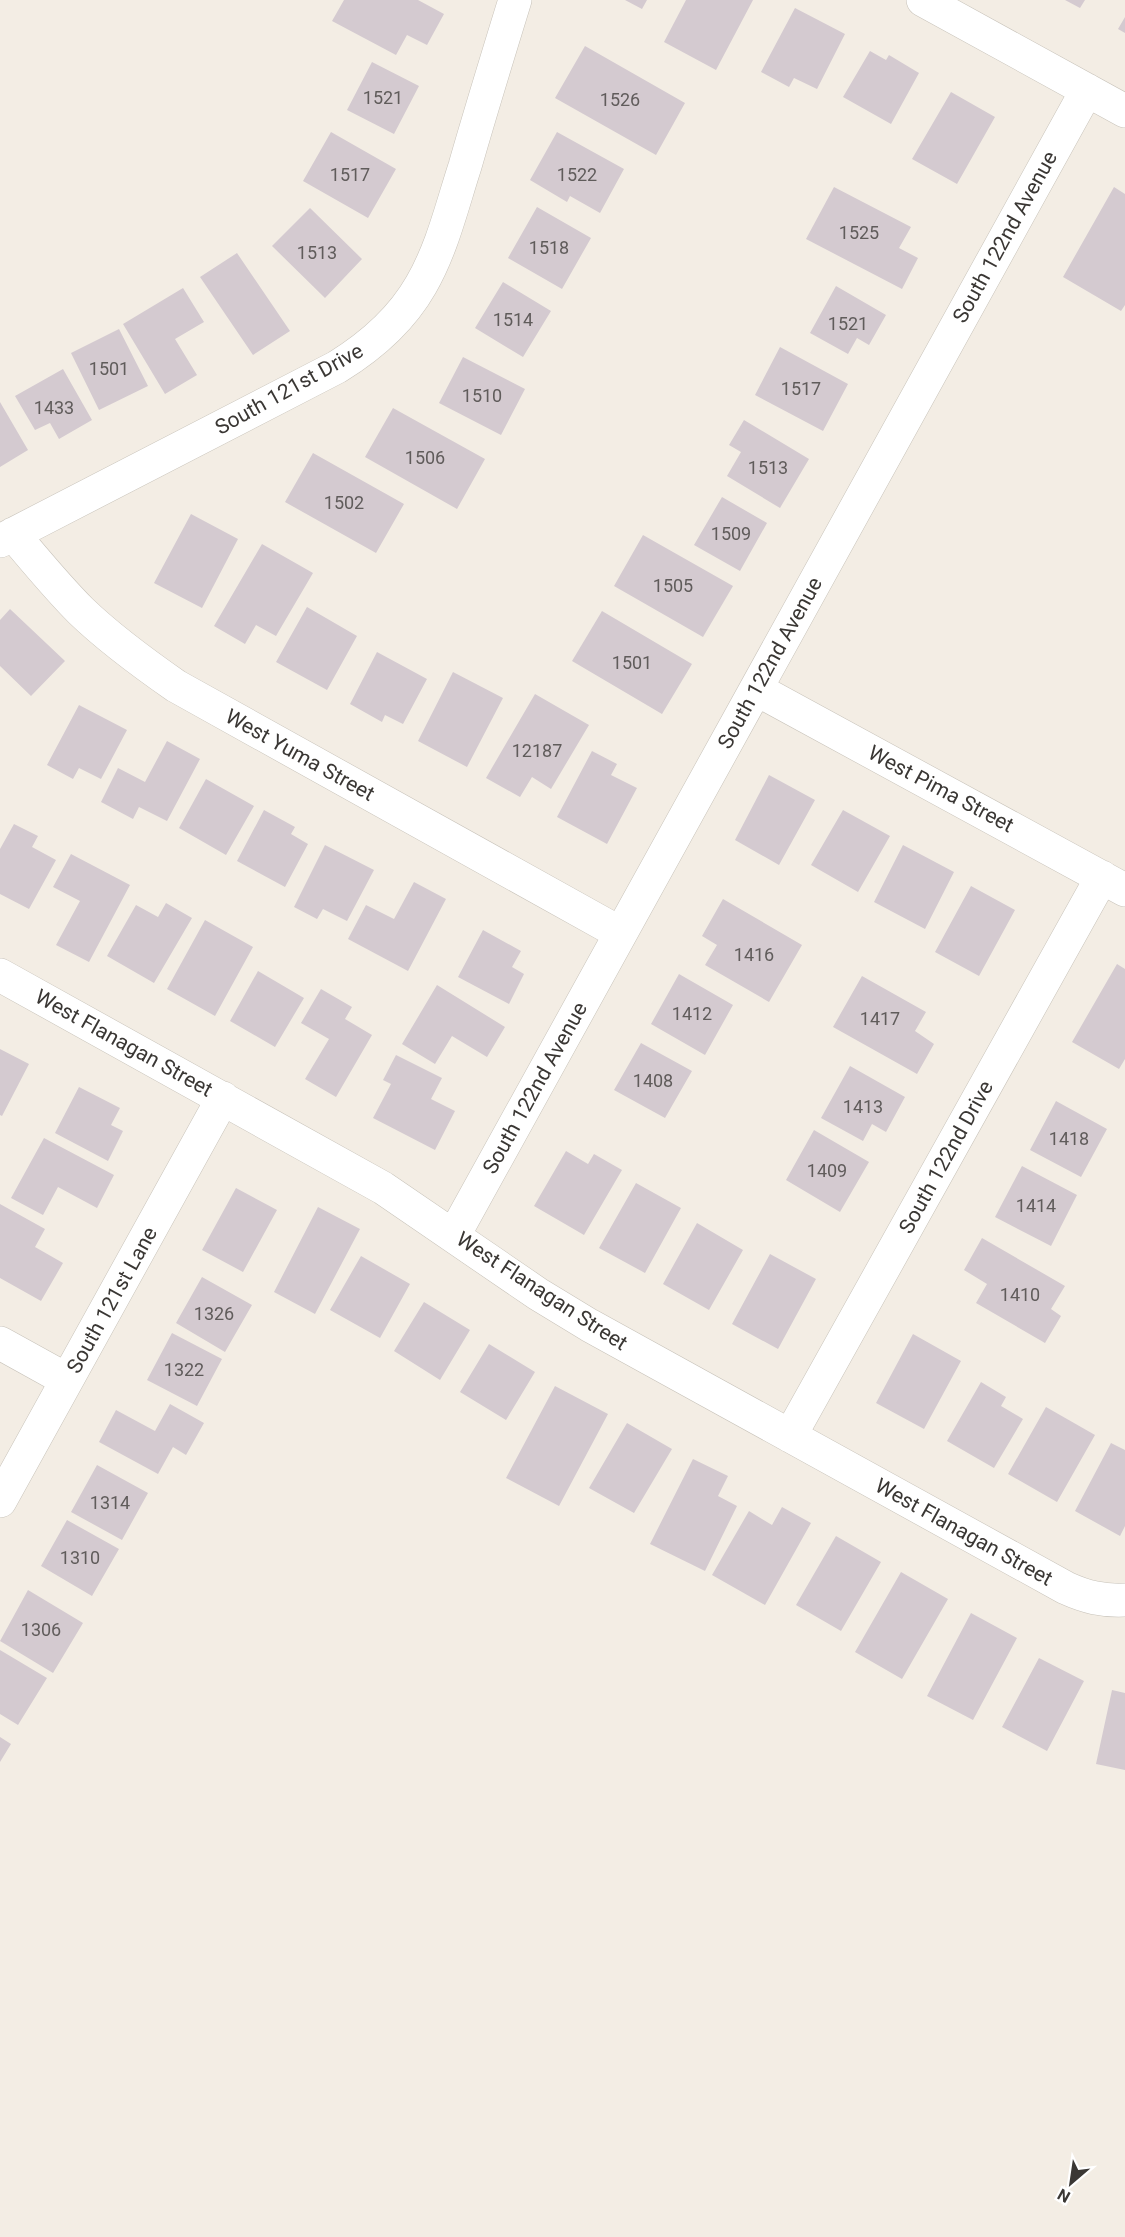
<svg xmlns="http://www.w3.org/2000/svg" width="1125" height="2237" viewBox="0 0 1125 2237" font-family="Roboto,sans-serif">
<rect width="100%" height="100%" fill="#f3ede4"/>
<!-- building -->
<path fill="#d4cad0" d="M 344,0 L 418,0 L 444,14 L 427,45 L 407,35 L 396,55 L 332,21 Z
M 625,0 L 647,0 L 642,9 Z
M 686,0 L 753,0 L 716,70 L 664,42 Z
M 1065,0 L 1085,0 L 1080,8 Z
M 795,8 L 845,34 L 817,89 L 794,78 L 789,87 L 761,72 Z
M 1125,17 L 1125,33 L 1118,29 Z
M 585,46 L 685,103 L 656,155 L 555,98 Z
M 870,51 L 886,60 L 889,55 L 919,73 L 891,124 L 843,97 Z
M 372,62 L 419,86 L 394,134 L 347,110 Z
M 951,92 L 995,117 L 957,184 L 912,159 Z
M 331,132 L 396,169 L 368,218 L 303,181 Z
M 557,132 L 624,169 L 600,213 L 570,196 L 567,202 L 530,180 Z
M 834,187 L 911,227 L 899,248 L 918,258 L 902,289 L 806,239 Z
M 1114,187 L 1125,194 L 1125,305 L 1121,311 L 1063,277 Z
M 537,207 L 591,238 L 562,289 L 508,258 Z
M 310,208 L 362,259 L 325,298 L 272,246 Z
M 237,253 L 290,331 L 253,355 L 200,277 Z
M 503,282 L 551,311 L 523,357 L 475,328 Z
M 836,286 L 886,315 L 869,345 L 857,338 L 848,354 L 810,333 Z
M 183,288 L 204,322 L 175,339 L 197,375 L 165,394 L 123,324 Z
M 119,329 L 148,386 L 99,410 L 71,353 Z
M 780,347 L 848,384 L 823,431 L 755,395 Z
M 463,357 L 525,389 L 501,435 L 439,403 Z
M 63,369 L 92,420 L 59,439 L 50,423 L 35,430 L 15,396 Z
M 0,402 L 28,450 L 0,467 Z
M 393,408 L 485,459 L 457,509 L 365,457 Z
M 744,420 L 809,459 L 780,508 L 727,476 L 741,452 L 729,445 Z
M 313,453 L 404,504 L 376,553 L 285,502 Z
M 722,497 L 767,523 L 740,571 L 694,545 Z
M 191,514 L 238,539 L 202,608 L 154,583 Z
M 643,535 L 733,586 L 703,637 L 614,586 Z
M 262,544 L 313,573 L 276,636 L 256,625 L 245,644 L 214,626 Z
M 307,607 L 357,636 L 327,690 L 276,662 Z
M 10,609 L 65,661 L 31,696 L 0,666 L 0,620 Z
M 602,611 L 692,664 L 662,714 L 572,661 Z
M 377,652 L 427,679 L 403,724 L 385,715 L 382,722 L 350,704 Z
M 453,672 L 503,698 L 467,767 L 418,741 Z
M 535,694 L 589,725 L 551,789 L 532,777 L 520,797 L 486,778 Z
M 79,705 L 127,730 L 101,779 L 79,768 L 73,779 L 47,765 Z
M 167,741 L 200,759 L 167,821 L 139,807 L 133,819 L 101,802 L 118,768 L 145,782 Z
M 592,751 L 617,764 L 611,775 L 637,788 L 607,844 L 557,817 Z
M 769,775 L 815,800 L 779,865 L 735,840 Z
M 206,779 L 254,806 L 226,855 L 179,828 Z
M 264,810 L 295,827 L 291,834 L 308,844 L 285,887 L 237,861 Z
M 843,810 L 890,836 L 858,892 L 811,865 Z
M 14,824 L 38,836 L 32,847 L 56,860 L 29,909 L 0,894 L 0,849 Z
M 325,845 L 374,870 L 347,921 L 323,909 L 317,919 L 294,907 Z
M 903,845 L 954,872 L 925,929 L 874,902 Z
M 71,854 L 130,885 L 89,962 L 56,945 L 80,901 L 53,887 Z
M 414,882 L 446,899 L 408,971 L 348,939 L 366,905 L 394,919 Z
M 971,886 L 1015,910 L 979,976 L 935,952 Z
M 723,899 L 802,945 L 769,1002 L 705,965 L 717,945 L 702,936 Z
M 166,903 L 192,918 L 154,983 L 107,956 L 136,905 L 158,917 Z
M 205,920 L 253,947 L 215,1016 L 167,989 Z
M 483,930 L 521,951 L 512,967 L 524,974 L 509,1004 L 458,977 Z
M 1117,964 L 1125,969 L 1125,1059 L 1119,1069 L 1072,1042 Z
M 258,971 L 304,998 L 275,1047 L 230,1021 Z
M 679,974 L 733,1005 L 705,1055 L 651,1024 Z
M 862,976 L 926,1012 L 915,1031 L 934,1044 L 917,1074 L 833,1027 Z
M 437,985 L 505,1027 L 487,1057 L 452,1036 L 435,1064 L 402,1044 Z
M 321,989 L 352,1007 L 345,1019 L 372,1035 L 336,1097 L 305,1079 L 329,1039 L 301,1023 Z
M 641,1043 L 692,1071 L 665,1118 L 614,1090 Z
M 0,1049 L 29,1064 L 2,1116 L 0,1115 Z
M 396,1055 L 442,1078 L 431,1099 L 455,1111 L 435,1150 L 373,1118 L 391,1084 L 383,1080 Z
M 850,1066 L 905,1097 L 886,1132 L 872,1124 L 863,1141 L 821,1118 Z
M 79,1087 L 120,1108 L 111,1125 L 123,1131 L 108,1161 L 55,1133 Z
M 1056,1101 L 1107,1129 L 1081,1177 L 1030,1150 Z
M 814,1130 L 869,1162 L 840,1212 L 786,1180 Z
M 44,1138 L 114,1175 L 97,1208 L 58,1187 L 43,1215 L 11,1198 Z
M 566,1151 L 588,1164 L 594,1154 L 622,1170 L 584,1235 L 534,1206 Z
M 1022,1166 L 1077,1195 L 1051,1246 L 995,1217 Z
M 636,1183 L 681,1208 L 645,1273 L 599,1248 Z
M 236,1188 L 277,1210 L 243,1272 L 202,1250 Z
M 0,1204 L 45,1229 L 35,1247 L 63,1263 L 41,1301 L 0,1278 Z
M 318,1207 L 360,1229 L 315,1314 L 274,1292 Z
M 697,1223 L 743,1250 L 709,1310 L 663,1284 Z
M 982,1238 L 1065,1286 L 1051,1309 L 1061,1316 L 1045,1343 L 976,1303 L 987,1284 L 964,1270 Z
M 770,1254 L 816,1279 L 778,1349 L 732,1324 Z
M 361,1256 L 410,1284 L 380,1338 L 330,1310 Z
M 202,1277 L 252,1305 L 225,1352 L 176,1323 Z
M 424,1302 L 470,1330 L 440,1380 L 394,1351 Z
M 172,1333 L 222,1359 L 197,1406 L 147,1380 Z
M 913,1334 L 961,1361 L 924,1429 L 876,1403 Z
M 489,1344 L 535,1372 L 506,1420 L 460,1392 Z
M 981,1382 L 1006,1397 L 1001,1406 L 1023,1419 L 994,1468 L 947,1441 Z
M 555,1386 L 608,1414 L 559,1506 L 506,1478 Z
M 170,1404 L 204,1423 L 186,1455 L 173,1447 L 158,1474 L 99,1442 L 116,1410 L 155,1431 Z
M 1046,1407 L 1095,1435 L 1057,1502 L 1008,1474 Z
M 627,1423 L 672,1449 L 634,1513 L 589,1488 Z
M 1111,1443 L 1125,1450 L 1125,1526 L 1120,1536 L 1075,1511 Z
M 693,1459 L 728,1476 L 718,1496 L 737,1506 L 705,1571 L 650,1544 Z
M 97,1465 L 148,1493 L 122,1540 L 71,1512 Z
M 782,1507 L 811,1523 L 765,1605 L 712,1575 L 749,1511 L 772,1525 Z
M 67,1520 L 119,1549 L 92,1596 L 41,1566 Z
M 836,1536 L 881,1562 L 841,1631 L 796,1605 Z
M 901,1572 L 948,1599 L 902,1679 L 855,1652 Z
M 28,1590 L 83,1623 L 53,1673 L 0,1641 Z
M 971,1613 L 1017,1638 L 973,1720 L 927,1696 Z
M 0,1650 L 47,1678 L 18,1725 L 0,1714 Z
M 1039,1658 L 1084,1681 L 1047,1751 L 1002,1727 Z
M 1112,1690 L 1125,1693 L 1125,1770 L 1096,1764 Z
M 0,1737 L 11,1744 L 0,1762 Z"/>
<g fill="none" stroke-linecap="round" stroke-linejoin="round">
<defs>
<path id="minor" d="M 923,0 L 1125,111
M 13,534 C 35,560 57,587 81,611 C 110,639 143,663 176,686 L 620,933
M 0,541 L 337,367 C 371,346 401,320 421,285 C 442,249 452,206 465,166 C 481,110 498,55 515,0
M 756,689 L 1125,890
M 0,975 L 383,1188 L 538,1294 L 589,1325 L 1066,1588 C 1086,1597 1102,1601 1125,1600
M 454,1235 L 1087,90
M 0,1343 L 67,1380
M 790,1436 L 1102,877
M 0,1501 L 223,1098"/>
</defs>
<!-- minor casing -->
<use href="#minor" stroke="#c8c3ba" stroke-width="34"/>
<!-- minor -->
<use href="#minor" stroke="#fff" stroke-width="33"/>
</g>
<g text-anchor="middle" stroke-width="5" stroke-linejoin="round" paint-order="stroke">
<!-- number labels -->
<g font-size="18" fill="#605c5b">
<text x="383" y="104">1521</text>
<text x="620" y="106">1526</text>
<text x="350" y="181">1517</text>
<text x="577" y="181">1522</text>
<text x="859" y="239">1525</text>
<text x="549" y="254">1518</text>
<text x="317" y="259">1513</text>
<text x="513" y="326">1514</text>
<text x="848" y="330">1521</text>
<text x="109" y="375">1501</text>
<text x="801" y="395">1517</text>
<text x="482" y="402">1510</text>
<text x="54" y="414">1433</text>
<text x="425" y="464">1506</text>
<text x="768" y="474">1513</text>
<text x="344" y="509">1502</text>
<text x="731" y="540">1509</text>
<text x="673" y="592">1505</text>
<text x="632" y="669">1501</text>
<text x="537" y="757">12187</text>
<text x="754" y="961">1416</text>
<text x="692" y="1020">1412</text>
<text x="880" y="1025">1417</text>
<text x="653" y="1087">1408</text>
<text x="863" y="1113">1413</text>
<text x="1069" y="1145">1418</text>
<text x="827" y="1177">1409</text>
<text x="1036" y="1212">1414</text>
<text x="1020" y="1301">1410</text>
<text x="214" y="1320">1326</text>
<text x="184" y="1376">1322</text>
<text x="110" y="1509">1314</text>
<text x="80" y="1564">1310</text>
<text x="41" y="1636">1306</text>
</g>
<!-- street labels -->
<g font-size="21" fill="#3a3734" stroke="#fff">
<text transform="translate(1005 237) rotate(-61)" y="7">South 122nd Avenue</text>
<text transform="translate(289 389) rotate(-29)" y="7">South 121st Drive</text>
<text transform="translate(770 663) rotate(-61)" y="7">South 122nd Avenue</text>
<text transform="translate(300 755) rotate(29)" y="7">West Yuma Street</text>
<text transform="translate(941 789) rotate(28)" y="7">West Pima Street</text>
<text transform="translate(124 1043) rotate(29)" y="7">West Flanagan Street</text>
<text transform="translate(535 1088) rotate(-61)" y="7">South 122nd Avenue</text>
<text transform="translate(946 1157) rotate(-61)" y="7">South 122nd Drive</text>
<text transform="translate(542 1291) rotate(33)" y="7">West Flanagan Street</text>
<text transform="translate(112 1300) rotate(-61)" y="7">South 121st Lane</text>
<text transform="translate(964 1532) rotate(29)" y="7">West Flanagan Street</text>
</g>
</g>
<!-- north arrow -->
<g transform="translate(1071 2183) rotate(209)" stroke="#ffffff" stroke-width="4.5" paint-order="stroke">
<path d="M0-4.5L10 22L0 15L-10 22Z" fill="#3a3734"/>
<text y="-9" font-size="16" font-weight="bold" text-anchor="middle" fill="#3a3734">N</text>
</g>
</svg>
